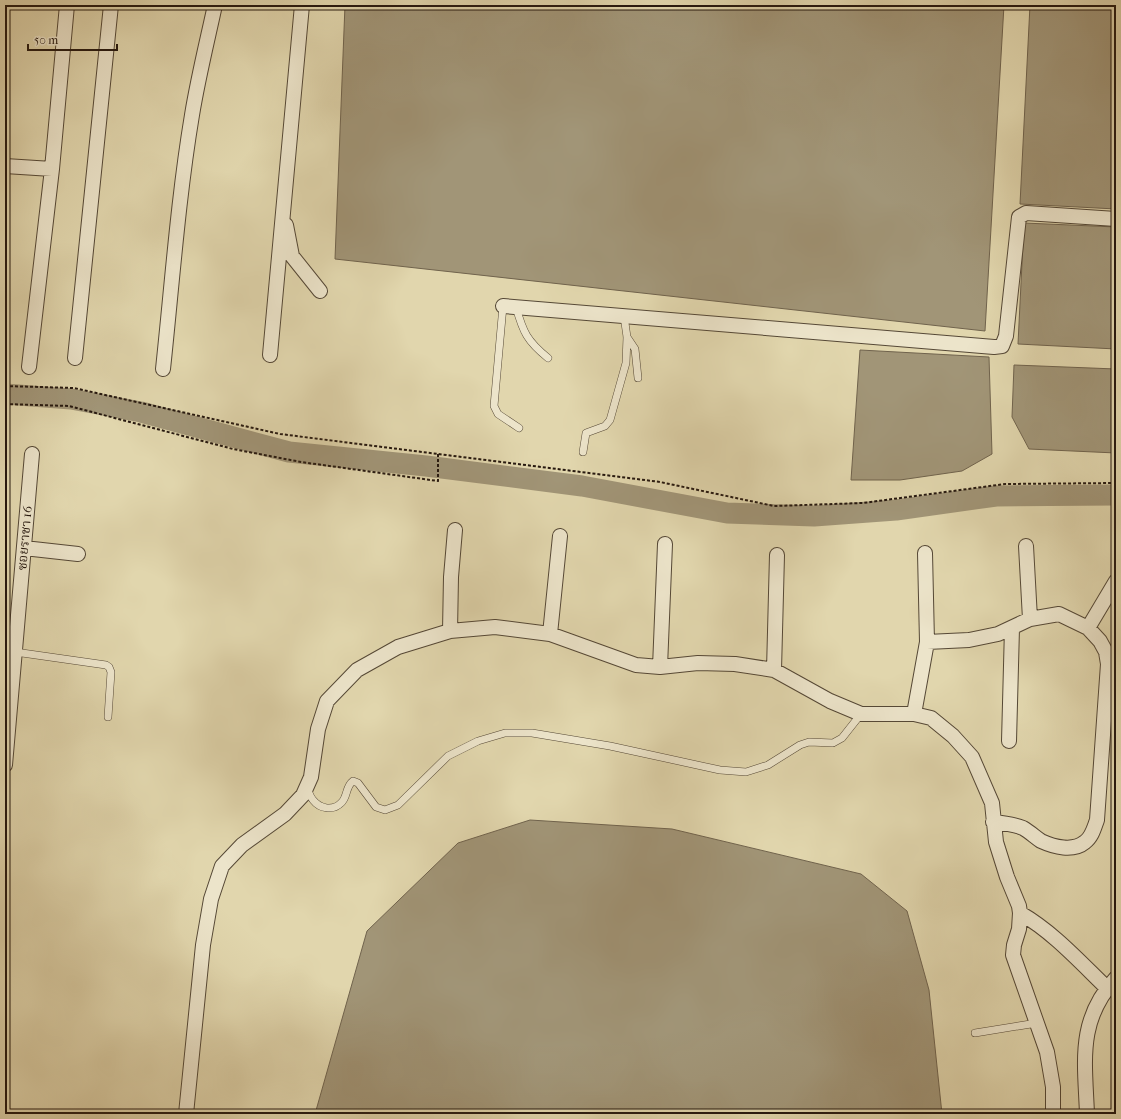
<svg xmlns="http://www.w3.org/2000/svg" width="1121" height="1119" viewBox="0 0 1121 1119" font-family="'IM FELL French Canon','Noto Serif Thai',serif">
<rect width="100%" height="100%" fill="#e1d6ad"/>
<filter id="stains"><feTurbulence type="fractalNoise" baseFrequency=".005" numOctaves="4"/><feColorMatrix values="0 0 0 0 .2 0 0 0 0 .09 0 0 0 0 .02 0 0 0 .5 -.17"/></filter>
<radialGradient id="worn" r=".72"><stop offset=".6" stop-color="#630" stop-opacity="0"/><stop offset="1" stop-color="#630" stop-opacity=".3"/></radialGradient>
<!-- water -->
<path fill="#a19577" stroke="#70634d" d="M 345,5 L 1004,5 L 985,331 L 335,259 Z
M 1030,5 L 1116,5 L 1116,209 L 1020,204 Z
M 1024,223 L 1116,227 L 1116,349 L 1018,344 Z
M 860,350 L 989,357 L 992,454 L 962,471 L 900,480 L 851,480 Z
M 1014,365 L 1116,369 L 1116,453 L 1029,449 L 1012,417 Z
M 530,820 L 672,829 L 861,874 L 907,911 L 929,990 L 942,1114 L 315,1114 L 367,931 L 458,843 Z"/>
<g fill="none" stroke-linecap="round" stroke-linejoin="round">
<!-- river -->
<path stroke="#a19577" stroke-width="21" d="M 5,394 L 71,399 L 141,412 L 289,452 L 426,466 L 582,486 L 727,513 L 814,516 L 896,510 L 996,496 L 1116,495"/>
<defs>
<path id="service" d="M 503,306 L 494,406 L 498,414 L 519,428
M 516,307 C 523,332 527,341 548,358
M 627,337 L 635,349 L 638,378
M 583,452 L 586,433 L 605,426 L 610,420 L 626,363 L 627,337 L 624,316
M 15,652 L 106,665 L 109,667 L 111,672 L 108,717
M 307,789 C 309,792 310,797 313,800 C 320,809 333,811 341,803 C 348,797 345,787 353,781 L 358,783 L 376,807 L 385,810 L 398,805 L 448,756 L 478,741 L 505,733 L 532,733 L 610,746 L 720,770 L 746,772 L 768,765 L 800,745 L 809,742 L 833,743 L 842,738 L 861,714
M 975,1033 L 1037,1023"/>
<path id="minor" d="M 5,166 L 52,169
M 286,225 L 292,256 L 320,291
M 503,306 L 994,347 L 1002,346 L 1006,336 L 1019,217 L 1026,213 L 1116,219
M 270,355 L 302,5
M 75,358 L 111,5
M 29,367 L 52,169 L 67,5
M 163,369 C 172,285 178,199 192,115 C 198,78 207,42 215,5
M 1026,546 L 1030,619
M 24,548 L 78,554
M 1088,628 L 1116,581
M 450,631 L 451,577 L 455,530
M 550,634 L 560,536
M 927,642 L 969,640 L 998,634 L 1030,619 L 1059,614 L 1088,628 L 1100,641 L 1106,652 L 1108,664 L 1097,820 C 1094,828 1092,837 1085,842 C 1073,852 1054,847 1041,841 C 1035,837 1030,832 1023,828 C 1014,824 1004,823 993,822
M 660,667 L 665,544
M 774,670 L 777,555
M 914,714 L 927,642 L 925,553
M 1009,741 L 1012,628
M 5,765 L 32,454
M 1020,913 C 1053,932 1079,961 1107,988
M 186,1114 L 203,945 L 211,899 L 222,866 L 242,845 L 285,814 L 303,795 L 311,777 L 318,729 L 327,701 L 357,670 L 398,647 L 450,631 L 495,627 L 550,634 L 636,665 L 660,667 L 698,663 L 735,664 L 774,670 L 830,701 L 861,714 L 914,714 L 931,718 L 953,736 L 972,757 L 992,803 L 996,842 L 1007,877 L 1019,906 L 1020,913 L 1019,929 L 1014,945 L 1013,955 L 1047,1052 L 1053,1087 L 1053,1114
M 1087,1114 C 1085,1061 1077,1020 1116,978"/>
</defs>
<!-- service casing -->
<use href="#service" stroke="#554836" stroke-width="8"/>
<!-- minor casing -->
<use href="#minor" stroke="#554836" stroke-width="16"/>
<!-- path -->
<path stroke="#26180f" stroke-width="2" stroke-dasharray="3 2" stroke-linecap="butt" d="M 5,386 L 74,388 L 280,434 L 660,482 L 774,506 L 863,503 L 1005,484 L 1116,483
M 5,404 L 69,406 L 233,449 L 301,462 L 438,481 L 438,454"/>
<!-- service -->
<use href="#service" stroke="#ece4ca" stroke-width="7"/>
<!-- minor -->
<use href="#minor" stroke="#ece4ca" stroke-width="14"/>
</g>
<g text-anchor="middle" stroke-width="4" stroke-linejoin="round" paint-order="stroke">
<!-- street labels -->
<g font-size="13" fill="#26180f" stroke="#ece4ca">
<text transform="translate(24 538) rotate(-85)" y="5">ซอยราชา 16</text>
</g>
</g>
<!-- margin -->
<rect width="1121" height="1119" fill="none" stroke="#e1d6ad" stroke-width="20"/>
<rect x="6" y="6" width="1109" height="1107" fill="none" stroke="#26180f" stroke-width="2"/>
<rect x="10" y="10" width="1101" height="1099" fill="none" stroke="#26180f"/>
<!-- scale -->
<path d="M28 44v6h89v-6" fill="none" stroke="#26180f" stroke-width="2"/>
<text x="34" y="44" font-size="12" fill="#26180f" stroke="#ece4ca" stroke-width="3" paint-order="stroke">50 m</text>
<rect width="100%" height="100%" filter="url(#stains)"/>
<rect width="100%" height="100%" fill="url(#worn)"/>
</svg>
